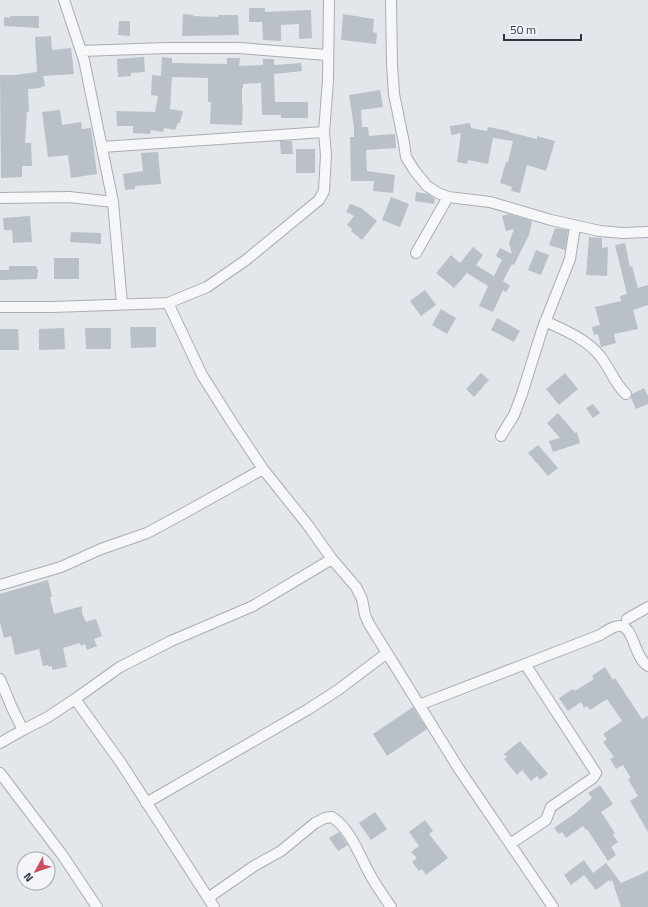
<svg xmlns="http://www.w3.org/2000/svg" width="648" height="907" viewBox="0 0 648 907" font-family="'Titillium Web',sans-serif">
<rect width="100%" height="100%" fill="#e3e6eb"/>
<!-- building -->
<path fill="#bac0c8" d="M 249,8 L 265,8 L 265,12 L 311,10 L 312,38 L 299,39 L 299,24 L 281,25 L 281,41 L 263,40 L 262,22 L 249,22 Z
M 183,14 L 193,15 L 193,16 L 218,17 L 218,15 L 238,15 L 239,35 L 182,36 Z
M 343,14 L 374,19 L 373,32 L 377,33 L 376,44 L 341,40 Z
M 10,16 L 39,16 L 39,28 L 4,26 L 4,17 L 10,18 Z
M 119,21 L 130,21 L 130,36 L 118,35 Z
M 51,36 L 52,50 L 71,48 L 74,74 L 43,76 L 45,86 L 41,87 L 41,88 L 28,89 L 29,112 L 27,112 L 25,143 L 31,143 L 32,166 L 22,166 L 22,177 L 1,178 L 0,75 L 15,75 L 37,72 L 35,37 Z
M 144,57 L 145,72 L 131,73 L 131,76 L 118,77 L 117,59 Z
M 162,57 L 172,58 L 172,63 L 227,64 L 227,58 L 240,58 L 239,66 L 263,65 L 263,59 L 274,59 L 274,65 L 301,63 L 302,71 L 274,74 L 275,102 L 308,102 L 308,118 L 281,118 L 281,115 L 262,115 L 261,83 L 243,84 L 243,88 L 242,88 L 242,105 L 243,105 L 242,125 L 210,124 L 211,102 L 208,102 L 208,78 L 172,77 L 170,109 L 183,111 L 180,123 L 178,123 L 175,130 L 164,128 L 163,132 L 151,130 L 150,134 L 133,133 L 133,126 L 117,126 L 116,111 L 155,112 L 158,96 L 151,95 L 152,75 L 161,76 Z
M 380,90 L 383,107 L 361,110 L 362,127 L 368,127 L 369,136 L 395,134 L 396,148 L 366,150 L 367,171 L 395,175 L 393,193 L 373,191 L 374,181 L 351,181 L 350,137 L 354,137 L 354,127 L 349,95 Z
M 60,110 L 62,125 L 81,122 L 82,129 L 91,128 L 97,174 L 71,178 L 68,155 L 48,157 L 42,112 Z
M 470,123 L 471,128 L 487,131 L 488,127 L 509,131 L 509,132 L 537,139 L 537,136 L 555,141 L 546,171 L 527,165 L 520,193 L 511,191 L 512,187 L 500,183 L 506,162 L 508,162 L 513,141 L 493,138 L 488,164 L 468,160 L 467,164 L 457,162 L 461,133 L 451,135 L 450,126 Z
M 280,141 L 292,141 L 293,154 L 281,154 Z
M 296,149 L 315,149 L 315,173 L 296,173 Z
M 158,152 L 161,184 L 135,186 L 135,189 L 125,190 L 123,174 L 143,171 L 141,153 Z
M 416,192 L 428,194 L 435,199 L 434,204 L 415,201 Z
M 391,197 L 409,204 L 400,227 L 382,220 Z
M 350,204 L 361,208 L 377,221 L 362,240 L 351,231 L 352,229 L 347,225 L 354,216 L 346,212 Z
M 509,214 L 532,221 L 529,235 L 514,265 L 512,264 L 503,281 L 510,286 L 506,292 L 503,290 L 493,312 L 479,306 L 488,286 L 467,273 L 454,288 L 436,273 L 451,255 L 460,263 L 473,247 L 483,255 L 476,265 L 494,276 L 502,260 L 496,256 L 500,248 L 512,254 L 509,243 L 514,229 L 506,231 L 502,216 Z
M 30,216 L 32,242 L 13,243 L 12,230 L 4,230 L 3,218 Z
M 555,228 L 568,230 L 565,250 L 549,245 Z
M 71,232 L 101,233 L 101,244 L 70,242 Z
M 589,237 L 602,238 L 602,248 L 608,247 L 607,276 L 586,275 Z
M 625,243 L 630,267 L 632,266 L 638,288 L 648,285 L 648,305 L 633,310 L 638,329 L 614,334 L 616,343 L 601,347 L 598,334 L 594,335 L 592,327 L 600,325 L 595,307 L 621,301 L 620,296 L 627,294 L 615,245 Z
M 536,250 L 549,255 L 541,275 L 528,270 Z
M 54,258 L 79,258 L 79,279 L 54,279 Z
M 9,266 L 36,266 L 38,270 L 37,279 L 0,280 L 0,270 L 9,270 Z
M 425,290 L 436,305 L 421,316 L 410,301 Z
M 441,309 L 456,318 L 447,334 L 432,325 Z
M 497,318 L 520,331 L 514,342 L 491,330 Z
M 130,327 L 156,327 L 156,347 L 131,348 Z
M 64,328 L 65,349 L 39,350 L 39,329 Z
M 85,328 L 111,328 L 111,349 L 86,349 Z
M 0,329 L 18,329 L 19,350 L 0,350 Z
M 481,373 L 489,380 L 474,397 L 466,389 Z
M 565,373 L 578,389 L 559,405 L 546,389 Z
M 644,388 L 648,396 L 648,404 L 636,409 L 631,398 L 632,394 Z
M 593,404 L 600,413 L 593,418 L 586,408 Z
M 558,413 L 575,433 L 577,432 L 580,443 L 553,452 L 549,441 L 560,438 L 547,423 Z
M 538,445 L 558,468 L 548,476 L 528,453 Z
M 48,580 L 52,597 L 50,597 L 54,614 L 82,606 L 82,613 L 86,622 L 96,619 L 102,636 L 94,639 L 97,646 L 87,650 L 85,644 L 81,646 L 80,643 L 63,648 L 67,667 L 52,670 L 52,666 L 49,667 L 48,665 L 43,666 L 39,649 L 15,655 L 11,636 L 4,638 L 0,622 L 0,594 Z
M 605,667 L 613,680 L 615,678 L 642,719 L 648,716 L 648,832 L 630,801 L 638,796 L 628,779 L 631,778 L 623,765 L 616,769 L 610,759 L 614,757 L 603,742 L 607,739 L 603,734 L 622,721 L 616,712 L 607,699 L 590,710 L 587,706 L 584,708 L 581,702 L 568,711 L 559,698 L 573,689 L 575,691 L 594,679 L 592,676 Z
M 413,707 L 427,729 L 387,756 L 373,734 Z
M 520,741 L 548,774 L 540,780 L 537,776 L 531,781 L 522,770 L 517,775 L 504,759 L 507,757 L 504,754 Z
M 600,785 L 613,804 L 601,812 L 615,833 L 613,835 L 618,842 L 611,847 L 616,855 L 608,861 L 587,829 L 586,830 L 583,826 L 566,838 L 562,832 L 559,834 L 554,828 L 574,814 L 592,798 L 588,793 Z
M 375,812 L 387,829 L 371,840 L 359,823 Z
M 425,820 L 433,831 L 429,834 L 448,858 L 426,875 L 422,869 L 419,871 L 412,862 L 417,858 L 411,852 L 419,846 L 409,832 Z
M 339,832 L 348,845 L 338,851 L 329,838 Z
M 584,860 L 593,873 L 606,863 L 621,883 L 648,871 L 648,907 L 621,907 L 612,880 L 610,882 L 609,880 L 596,890 L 584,875 L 571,885 L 564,875 Z"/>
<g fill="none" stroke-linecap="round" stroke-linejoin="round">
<defs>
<path id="street" d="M 64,0 L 84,60 L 113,202 L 122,304
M 391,0 L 392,64 L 394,94 L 404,143 L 406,157 L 414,170 L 427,186 L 438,193 L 448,197 L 490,202 L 551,220 L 600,231 L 623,233 L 648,232
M 81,51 L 166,48 L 239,48 L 327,55
M 102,147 L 324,132
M 0,198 L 69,197 L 113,202
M 416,253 L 448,197
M 168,303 L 202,375 L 231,421 L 263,469 L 307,524 L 332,559 L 356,587 L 362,599 L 365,615 L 369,624 L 459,769 L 553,907
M 0,307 L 52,307 L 168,303 L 207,287 L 246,260 L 319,200 L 324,191 L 326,155 L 324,132 L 328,80 L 329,0
M 545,321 C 564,330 587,339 600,356 C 610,368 614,383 626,394
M 501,436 L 514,415 L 522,394 L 542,330 L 570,259 L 575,226
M 0,585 L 61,567 L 101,549 L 147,533 L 186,512 L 263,469
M 627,619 L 648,607
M 0,679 L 12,708 L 23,730 L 48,717 L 75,699 L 121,763 L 214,907
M 75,699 L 120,667 L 171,641 L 253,606 L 332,559
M 419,705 L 600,635 C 605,632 614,625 620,626 C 634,626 634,658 648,666
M 0,743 L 23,730
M 0,773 L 63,856 L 97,907
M 146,803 L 307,710 L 338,690 L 387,653
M 510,844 L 546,820 L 551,807 L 593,778 L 596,773 L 525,664
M 208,898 L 254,866 L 281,851 L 315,823 L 325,818 L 332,817 C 352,830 360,858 372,878 C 378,888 384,897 391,907"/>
</defs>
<!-- street casing -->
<use href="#street" stroke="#a8adb5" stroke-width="12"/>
<!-- street -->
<use href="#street" stroke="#f6f7f9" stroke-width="10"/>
</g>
<!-- north arrow -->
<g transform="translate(36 871) rotate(230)"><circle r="19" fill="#f3f5f8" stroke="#a3a8b0"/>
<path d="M0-3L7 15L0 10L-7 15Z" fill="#cd4b63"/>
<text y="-6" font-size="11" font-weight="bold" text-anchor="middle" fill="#2b3443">N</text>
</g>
<!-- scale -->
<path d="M504 34v6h77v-6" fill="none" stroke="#2b3443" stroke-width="2"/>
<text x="510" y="34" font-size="12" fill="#2b3443" stroke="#f3f5f8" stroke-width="3" paint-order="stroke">50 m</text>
</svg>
